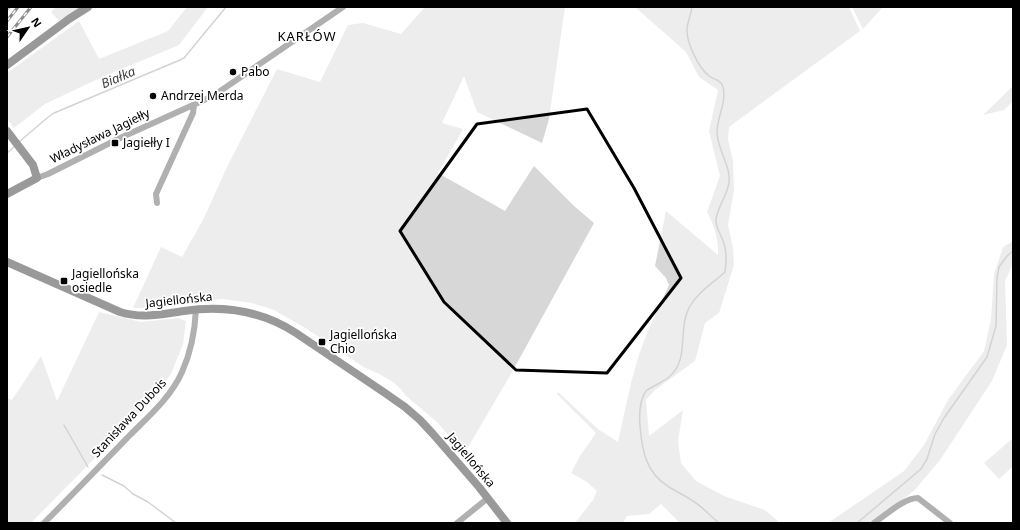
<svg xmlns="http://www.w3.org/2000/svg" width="1020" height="530" viewBox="0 0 1020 530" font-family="'Noto Sans',sans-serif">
<rect width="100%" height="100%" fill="#fff"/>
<!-- green -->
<path fill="#d7d7d7" d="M 56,7 L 81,7 L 59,21 L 51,12 Z
M 187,7 L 208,7 L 179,45 L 98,79 L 45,104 L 14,128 L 7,119 L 7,73 L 79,21 L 99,59 L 168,31 Z
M 425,7 L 565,7 L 549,119 L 542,143 L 477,112 L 464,76 L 442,123 L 463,129 L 438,173 L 505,211 L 534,166 L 574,206 L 594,223 L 511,374 L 464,454 L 437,422 L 405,395 C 399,383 377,372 365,368 L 307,329 L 274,310 L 252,303 L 223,299 L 188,302 L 155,308 L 133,308 L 161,247 L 182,257 L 203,220 L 227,167 L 277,69 L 320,82 L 348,25 L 363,23 L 401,34 Z
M 635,7 L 849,7 L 860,31 L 729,127 L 728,139 L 733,161 L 734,190 L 728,225 L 733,248 L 734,265 L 719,313 L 705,323 L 695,361 L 655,390 L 646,400 L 649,436 L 683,410 L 678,441 L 681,463 L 696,481 L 724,496 L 765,510 L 780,523 L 680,523 L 661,504 L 649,514 L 627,516 L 623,523 L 575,523 L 593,500 L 597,491 L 587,482 L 571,473 L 580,456 L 596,433 L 557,394 L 558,392 L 598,429 L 618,442 C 625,412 630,382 640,352 C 648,329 659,307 669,285 L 666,278 L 655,266 L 666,211 L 718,255 C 719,240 714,225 707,212 L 720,176 L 709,131 L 718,90 L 699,77 L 686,52 Z
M 852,7 L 883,7 L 863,29 Z
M 1013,86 L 1013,101 L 1004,110 L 983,115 Z
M 1013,241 L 1013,264 L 1005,281 L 1007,345 L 992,381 L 940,460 L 914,491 L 870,523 L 828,523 L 904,471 L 924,445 L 948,400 L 984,351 L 991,319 L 994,275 L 1003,247 Z
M 99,312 L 141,322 L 178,318 L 186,321 L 183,344 L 171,374 L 155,397 L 31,523 L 7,523 L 7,398 L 12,400 L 41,356 L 57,401 Z
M 1013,438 L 1013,466 L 999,479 L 984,463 Z"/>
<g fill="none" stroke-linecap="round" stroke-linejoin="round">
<!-- stream -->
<path stroke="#9e9e9e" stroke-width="1.5" d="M 692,7 C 691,14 688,21 687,28 C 686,42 698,67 709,76 C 715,80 721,80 723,87 C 727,102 717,117 717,132 C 717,149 731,166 729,182 C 728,194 718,206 716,219 C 715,229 724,238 725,248 C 727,255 726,264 725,272 C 713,283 698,292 690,306 C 677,328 690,359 670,376 C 664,382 654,385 646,391 C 639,401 639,414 640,426 C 642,451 646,473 669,487 C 677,492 686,496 693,501 C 703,507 710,516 719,523
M 19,142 L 47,118 L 54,113 L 180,60 L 184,58 L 226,7
M 7,153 L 15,146
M 64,425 L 88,467
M 102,475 L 124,486 L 133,494 L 148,502 L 176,523
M 857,523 L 921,469 L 927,459 L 935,434 L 944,418 L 987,357 L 996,326 L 997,278 L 999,267 L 1007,256 L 1013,251"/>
<!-- street -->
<path stroke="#505050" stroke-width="6" d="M 37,178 L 48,174 L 120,138 L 213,96 L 343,7
M 157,203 L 156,194 L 193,113 L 194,105
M 44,523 C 73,494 101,465 130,435 C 149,416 171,397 182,372 C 191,352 195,331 196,309
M 457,523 L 488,498
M 874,523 C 886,515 904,498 918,498 L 950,523"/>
<!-- secondary -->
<path stroke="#1d1d1d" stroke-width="8" d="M 7,65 L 69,19 L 88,7
M 7,131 L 33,165 L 37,178 L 7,194
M 7,262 L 120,312 C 143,319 161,314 184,311 C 224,305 262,311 296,333 L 385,393 L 405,407 L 420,420 L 433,434 L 479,487 L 507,523"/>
<defs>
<path id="rail" d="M 7,9 L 9,7
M 7,21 L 18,7
M 7,37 L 31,7"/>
</defs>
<!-- rail casing -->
<use href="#rail" stroke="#000" stroke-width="3"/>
<!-- rail -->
<use href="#rail" stroke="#fff" stroke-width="1.5" stroke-dasharray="4.5" stroke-linecap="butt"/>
</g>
<!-- marked area -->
<path d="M0 0H1020V530H0ZM 587,109 L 634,188 L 681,278 L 607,373 L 516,370 L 444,302 L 400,231 L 477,124 Z" fill="#fff" fill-opacity=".55" fill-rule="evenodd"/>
<path fill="none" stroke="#000" stroke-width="3" stroke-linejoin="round" d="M 587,109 L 634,188 L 681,278 L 607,373 L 516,370 L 444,302 L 400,231 L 477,124 Z"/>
<!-- markers -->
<g fill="#000" stroke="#fff" stroke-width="1.5">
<circle cx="233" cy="72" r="4"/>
<circle cx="153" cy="96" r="4"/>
<rect x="111" y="139" width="8" height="8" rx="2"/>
<rect x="60" y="277" width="8" height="8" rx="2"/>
<rect x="318" y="338" width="8" height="8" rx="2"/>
</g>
<g text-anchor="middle" stroke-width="3.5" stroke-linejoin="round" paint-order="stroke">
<!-- poi labels -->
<g font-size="12" fill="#000" stroke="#fff" text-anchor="start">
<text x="241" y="76">Pabo</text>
<text x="161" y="100">Andrzej Merda</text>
<text x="123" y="147">Jagiełły I</text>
<text x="72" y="278">Jagiellońska<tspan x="72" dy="14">osiedle</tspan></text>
<text x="330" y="339">Jagiellońska<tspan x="330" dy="14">Chio</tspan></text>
</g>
<!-- street labels -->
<g font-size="12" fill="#000" stroke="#fff">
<text transform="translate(100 136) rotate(-26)" y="4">Władysława Jagiełły</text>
<text transform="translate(179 300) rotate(-6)" y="4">Jagiellońska</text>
<text transform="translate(129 418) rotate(-47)" y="4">Stanisława Dubois</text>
<text transform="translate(471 460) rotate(50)" y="4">Jagiellońska</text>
</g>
<!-- neighbourhood labels -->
<g font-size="13" letter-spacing="1" fill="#000" stroke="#fff">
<text x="307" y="41">KARŁÓW</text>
</g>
<!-- water labels -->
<g font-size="13" font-style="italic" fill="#3f3f3f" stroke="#fff">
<text transform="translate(118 77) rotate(-23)" y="5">Białka</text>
</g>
</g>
<!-- border -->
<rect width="1020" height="530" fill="none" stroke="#000000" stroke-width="16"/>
<!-- north arrow -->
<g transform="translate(28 28) rotate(56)" stroke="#ffffff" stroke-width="3" paint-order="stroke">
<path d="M0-3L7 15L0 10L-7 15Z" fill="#000000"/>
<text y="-6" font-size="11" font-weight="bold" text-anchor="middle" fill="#000000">N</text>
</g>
</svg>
